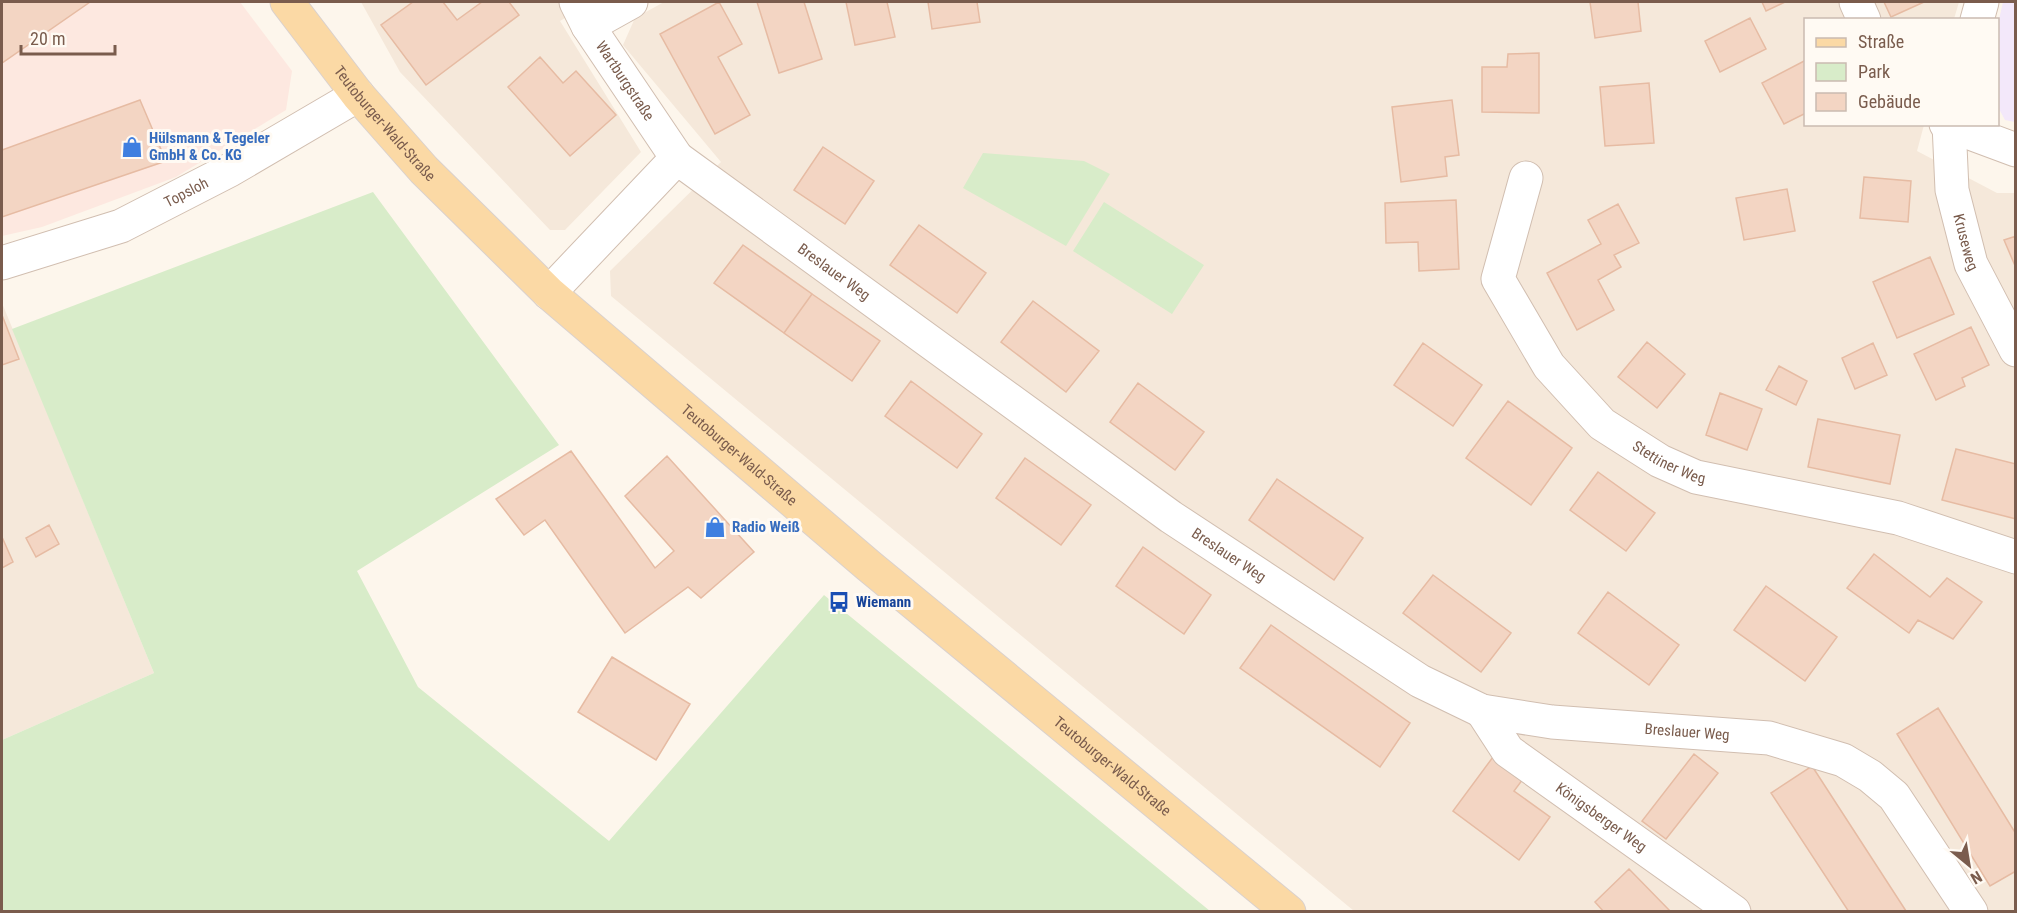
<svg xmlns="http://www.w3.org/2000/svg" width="2017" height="913" viewBox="0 0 2017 913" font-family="'Roboto Condensed',sans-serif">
<rect width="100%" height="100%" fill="#fdf6ec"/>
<!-- residential -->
<path fill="#f5e8da" d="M 361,2 L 591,2 L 560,21 L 641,152 L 565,230 L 550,230 L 400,72 Z
M 664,2 L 1959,2 L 1954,19 L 1806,20 L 1806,124 L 1924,125 L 1917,151 L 1997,193 L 2015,193 L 2015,911 L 1354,911 L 611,296 L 610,271 L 721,162 L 623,45 L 635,18 Z
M 2,303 L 154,673 L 2,740 Z"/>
<!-- commercial -->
<path fill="#fde8e0" d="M 2,2 L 240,2 L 292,71 L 286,110 L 176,177 L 42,227 L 2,236 Z"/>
<!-- education -->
<path fill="#f3e8fa" d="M 2003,2 L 2015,2 L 2015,122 L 2005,120 L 1998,107 L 1998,24 Z"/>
<!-- green -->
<path fill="#d8ecc9" d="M 983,153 L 1084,161 L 1110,174 L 1066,246 L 963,188 Z
M 373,192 L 559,445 L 357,571 L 418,687 L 609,841 L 824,595 L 1210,911 L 2,911 L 2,740 L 154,673 L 12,329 Z
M 1104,202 L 1204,265 L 1172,314 L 1073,251 Z"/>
<!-- building -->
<path fill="#f3d5c3" stroke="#e6bba3" stroke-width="1.5" d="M 2,2 L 90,2 L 2,63 Z
M 413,2 L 443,2 L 457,20 L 482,2 L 509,2 L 519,15 L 426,85 L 381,25 Z
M 719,2 L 742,44 L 718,57 L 750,115 L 715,134 L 660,34 Z
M 757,2 L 804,2 L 822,59 L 779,73 Z
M 846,2 L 887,2 L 895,37 L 855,45 Z
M 928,2 L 977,2 L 980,22 L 932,29 Z
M 1590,2 L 1638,2 L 1641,31 L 1595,38 Z
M 1762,2 L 1785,2 L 1766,11 Z
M 1884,2 L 1924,2 L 1891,17 Z
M 1750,18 L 1766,49 L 1720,72 L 1705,41 Z
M 1539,53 L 1539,113 L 1482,112 L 1482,67 L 1507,67 L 1508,54 Z
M 540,57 L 563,83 L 576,71 L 616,115 L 570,156 L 508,87 Z
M 1806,60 L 1806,113 L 1784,124 L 1762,83 Z
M 1649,83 L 1654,143 L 1605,146 L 1600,87 Z
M 140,100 L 166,161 L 2,217 L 2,150 Z
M 1452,100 L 1459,155 L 1445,157 L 1447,176 L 1401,182 L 1392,107 Z
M 823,147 L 874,181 L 845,224 L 794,190 Z
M 1864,177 L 1911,181 L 1908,222 L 1860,218 Z
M 1787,189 L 1795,231 L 1744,240 L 1736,198 Z
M 1456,200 L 1459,269 L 1419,271 L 1418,242 L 1386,243 L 1385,203 Z
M 1618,204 L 1639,243 L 1614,255 L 1621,267 L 1598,280 L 1614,310 L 1577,330 L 1547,273 L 1601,244 L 1588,220 Z
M 919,225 L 986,273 L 957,313 L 890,265 Z
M 2016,236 L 2016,268 L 2004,240 Z
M 743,245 L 812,294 L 784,333 L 714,283 Z
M 1930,257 L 1954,314 L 1897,338 L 1873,282 Z
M 812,294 L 880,341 L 852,381 L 784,333 Z
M 1033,301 L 1099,351 L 1066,392 L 1001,342 Z
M 2,315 L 19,359 L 2,365 Z
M 1971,327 L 1989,365 L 1962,378 L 1965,386 L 1936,400 L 1914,354 Z
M 1647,342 L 1685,374 L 1657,408 L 1618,377 Z
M 1423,343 L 1482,385 L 1453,426 L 1394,385 Z
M 1873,343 L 1887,375 L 1855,389 L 1842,358 Z
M 1779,366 L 1807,381 L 1796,405 L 1766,390 Z
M 911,381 L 982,434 L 957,468 L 885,416 Z
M 1138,383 L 1204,432 L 1175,470 L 1110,422 Z
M 1720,393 L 1762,409 L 1747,450 L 1706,435 Z
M 1508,401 L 1572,448 L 1531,505 L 1466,458 Z
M 1818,419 L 1900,435 L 1890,484 L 1808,467 Z
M 1956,449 L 2016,464 L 2016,519 L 1942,500 Z
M 571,451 L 655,568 L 674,551 L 625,496 L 667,456 L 754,552 L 701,598 L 688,587 L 625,633 L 545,520 L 524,535 L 496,499 Z
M 1025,458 L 1091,505 L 1061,545 L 996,498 Z
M 1598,472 L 1655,513 L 1626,551 L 1570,510 Z
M 1277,479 L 1363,538 L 1334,580 L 1249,520 Z
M 49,525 L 59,544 L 36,557 L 26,538 Z
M 2,537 L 13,562 L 2,568 Z
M 1143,547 L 1211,595 L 1184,634 L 1116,586 Z
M 1874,554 L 1930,597 L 1947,578 L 1982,602 L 1953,639 L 1918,620 L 1909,633 L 1847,588 Z
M 1433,575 L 1511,633 L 1481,672 L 1403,613 Z
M 1766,586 L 1837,637 L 1805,681 L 1734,630 Z
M 1608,592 L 1679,645 L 1649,685 L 1578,633 Z
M 1271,625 L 1410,723 L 1380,767 L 1240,668 Z
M 612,657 L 690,704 L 656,760 L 578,712 Z
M 1938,708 L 2016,834 L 2016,871 L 1990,886 L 1897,734 Z
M 1694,754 L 1718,773 L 1666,839 L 1642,821 Z
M 1493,757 L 1523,779 L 1514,791 L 1550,817 L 1519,860 L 1453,811 Z
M 1812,766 L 1906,911 L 1905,912 L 1849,912 L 1771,793 Z
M 1629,869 L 1671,912 L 1604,912 L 1595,902 Z"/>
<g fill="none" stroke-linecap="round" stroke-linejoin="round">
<defs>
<g id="minor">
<path id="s1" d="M 576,2 L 588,26 L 677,158"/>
<path d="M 1856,2 L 1864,20"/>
<path d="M 1977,20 L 1982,2"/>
<path d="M 588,26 L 631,2"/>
<path d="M 1946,124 L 2016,150"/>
<path id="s2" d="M 1949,124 L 1952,190 L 1971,264 L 2016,350"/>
<path id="s3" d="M 1526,178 L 1498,279 L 1549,366 L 1602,424 L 1660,461 L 1696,477 L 1898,518 L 2016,557"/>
<path id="s4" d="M 2,263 L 121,226 L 230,170 L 358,95"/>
<path id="s5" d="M 549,293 L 677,158 L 1171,517 L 1420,681 L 1482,711 L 1552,722 L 1769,738 L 1843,760 L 1870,776 L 1894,796 L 1971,912"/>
<path id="s6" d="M 1482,711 L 1508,751 L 1734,912"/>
</g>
<g id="major">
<path id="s7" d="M 287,2 L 358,95 L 424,170 L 549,293 L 869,566 L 1289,912"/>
</g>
</defs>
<!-- minor casing -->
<use href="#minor" stroke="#d1beb0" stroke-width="35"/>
<!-- major casing -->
<use href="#major" stroke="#dad1cd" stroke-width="35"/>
<!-- minor -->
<use href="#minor" stroke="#fff" stroke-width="33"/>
<!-- major -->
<use href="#major" stroke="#fbd9a5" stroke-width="33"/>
</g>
<!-- icons -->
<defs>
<symbol id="shop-bare" viewBox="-9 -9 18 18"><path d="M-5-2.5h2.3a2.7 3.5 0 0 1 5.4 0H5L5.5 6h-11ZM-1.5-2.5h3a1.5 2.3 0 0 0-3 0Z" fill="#3f7fe0" stroke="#fffaf3" stroke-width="2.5" paint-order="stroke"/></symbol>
<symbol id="bus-bare" viewBox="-9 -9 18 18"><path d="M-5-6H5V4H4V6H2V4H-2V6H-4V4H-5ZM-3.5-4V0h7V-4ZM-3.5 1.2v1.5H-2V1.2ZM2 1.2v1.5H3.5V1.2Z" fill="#1a4fb4" stroke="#fffaf3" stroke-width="2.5" paint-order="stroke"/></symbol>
</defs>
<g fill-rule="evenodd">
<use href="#shop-bare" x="117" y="132" width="30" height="30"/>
<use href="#shop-bare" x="700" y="512" width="30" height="30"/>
<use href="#bus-bare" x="824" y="587" width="30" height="30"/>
</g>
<g text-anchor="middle" stroke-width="6" stroke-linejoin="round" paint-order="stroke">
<!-- street labels -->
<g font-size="15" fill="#7a5c4d" stroke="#fffaf3">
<text dy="5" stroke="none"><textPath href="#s1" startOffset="93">Wartburgstraße</textPath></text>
<text dy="5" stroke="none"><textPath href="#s7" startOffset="156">Teutoburger-Wald-Straße</textPath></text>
<text dy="5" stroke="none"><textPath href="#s4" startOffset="198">Topsloh</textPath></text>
<text dy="5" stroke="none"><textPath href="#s2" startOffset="120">Kruseweg</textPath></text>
<text dy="5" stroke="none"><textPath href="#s5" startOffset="380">Breslauer Weg</textPath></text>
<text dy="5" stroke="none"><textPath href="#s7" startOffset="642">Teutoburger-Wald-Straße</textPath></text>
<text dy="5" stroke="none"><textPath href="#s3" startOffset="362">Stettiner Weg</textPath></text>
<text dy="5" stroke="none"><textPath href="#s5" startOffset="866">Breslauer Weg</textPath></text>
<text dy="5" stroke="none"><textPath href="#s5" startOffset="1370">Breslauer Weg</textPath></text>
<text dy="5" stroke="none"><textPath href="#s7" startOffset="1128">Teutoburger-Wald-Straße</textPath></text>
<text dy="5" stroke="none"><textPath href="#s6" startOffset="162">Königsberger Weg</textPath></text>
</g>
<!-- shop labels -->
<g font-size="15" font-weight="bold" fill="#366cbe" stroke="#fffaf3" text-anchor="start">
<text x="149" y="143">Hülsmann &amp; Tegeler<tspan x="149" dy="17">GmbH &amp; Co. KG</tspan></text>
<text x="732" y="532">Radio Weiß</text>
</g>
<!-- transit labels -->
<g font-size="15" font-weight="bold" fill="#164399" stroke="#fffaf3" text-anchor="start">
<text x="856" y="607">Wiemann</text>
</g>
</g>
<!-- border -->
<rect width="2017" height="913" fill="none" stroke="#7a5c4d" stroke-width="6"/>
<!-- legend -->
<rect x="1804" y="18" width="195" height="108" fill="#fffaf3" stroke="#cabbb1" stroke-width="1.5"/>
<rect x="1816" y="38" width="30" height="9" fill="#fbd9a5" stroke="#cabbb1" stroke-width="1.5"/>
<text x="1858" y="48" font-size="18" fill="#7a5c4d">Straße</text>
<rect x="1816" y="63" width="30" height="18" fill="#d8ecc9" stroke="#cabbb1" stroke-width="1.5"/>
<text x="1858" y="78" font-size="18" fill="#7a5c4d">Park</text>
<rect x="1816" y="93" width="30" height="18" fill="#f3d5c3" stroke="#cabbb1" stroke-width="1.5"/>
<text x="1858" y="108" font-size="18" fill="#7a5c4d">Gebäude</text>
<!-- north arrow -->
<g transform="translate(1969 865) rotate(150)" stroke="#fffaf3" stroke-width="4.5" paint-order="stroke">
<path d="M0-4.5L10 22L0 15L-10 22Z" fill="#7a5c4d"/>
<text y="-9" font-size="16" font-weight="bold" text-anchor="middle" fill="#7a5c4d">N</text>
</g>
<!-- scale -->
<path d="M21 45v9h94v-9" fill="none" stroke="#7a5c4d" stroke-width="3"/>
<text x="30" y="45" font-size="18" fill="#7a5c4d" stroke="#fffaf3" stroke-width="4.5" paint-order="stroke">20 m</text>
</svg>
